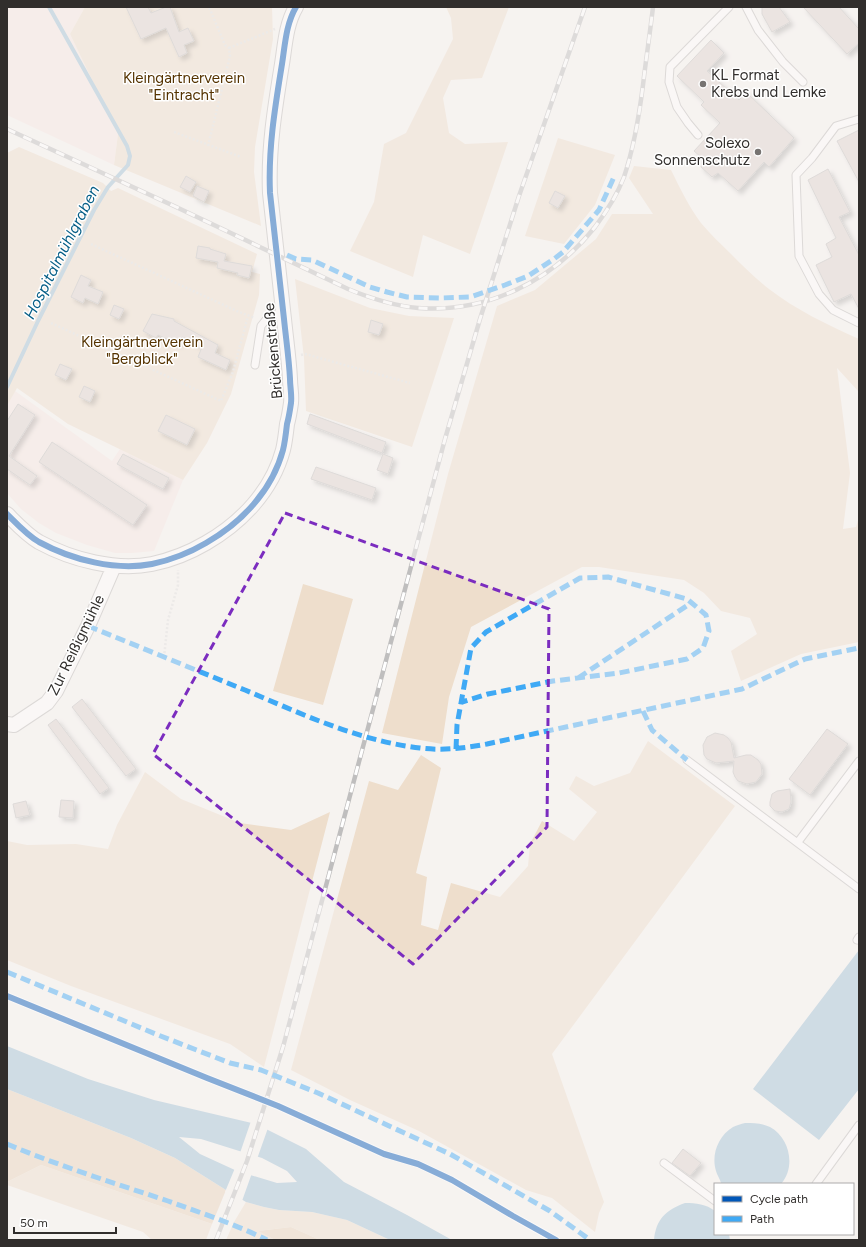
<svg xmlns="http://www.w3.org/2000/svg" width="866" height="1247" viewBox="0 0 866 1247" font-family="Figtree,sans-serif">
<defs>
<filter id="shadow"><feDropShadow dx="3.5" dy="3.5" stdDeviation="2" flood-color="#0004"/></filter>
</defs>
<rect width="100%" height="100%" fill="#f6f3f0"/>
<!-- commercial -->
<path fill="#f6e7e2" d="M 7,7 L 85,7 L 70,34 L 118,134 L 114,165 L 7,115 Z
M 15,391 L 112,461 L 120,449 L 183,480 L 154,551 L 132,553 L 115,553 L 87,545 L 56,533 L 39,523 L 21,509 L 7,493 L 7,406 Z"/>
<!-- green -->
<path fill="#eedecc" d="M 85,7 L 272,7 L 273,39 L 255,147 L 254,172 L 261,226 L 114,165 L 118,134 L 70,34 Z
M 446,7 L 509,7 L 482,78 L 451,80 L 443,98 L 449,133 L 465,144 L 508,142 L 470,254 L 423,235 L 413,277 L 350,251 L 374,202 L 384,144 L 406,133 L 453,39 L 451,18 Z
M 558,138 L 615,155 L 595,205 L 564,244 L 525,236 Z
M 19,147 L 103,183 L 111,191 L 118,188 L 257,254 L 252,272 L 260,274 L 259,295 L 231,394 L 207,443 L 183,480 L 68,424 L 17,388 L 7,406 L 7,153 Z
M 634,166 L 671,170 C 680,188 689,207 701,223 C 710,234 721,244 731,254 C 743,266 755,278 769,289 C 796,310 828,325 859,339 L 859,396 L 858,391 L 837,368 L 850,473 L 843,529 L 856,527 L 859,517 L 859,642 L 801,654 L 741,681 L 731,651 L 757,634 L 750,618 L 721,611 L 704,593 L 684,580 L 599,567 L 582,567 L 471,627 L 449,697 L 442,744 L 382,733 L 448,474 L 497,306 L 535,290 L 596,239 L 612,214 L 653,214 L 629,178 Z
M 295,279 L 370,308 L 409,316 L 454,318 L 412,447 L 306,411 L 304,358 Z
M 303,584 L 353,599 L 323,705 L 273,691 Z
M 648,741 L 735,806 L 552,1054 L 604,1202 L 599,1213 L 595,1232 L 552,1198 L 526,1190 L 419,1131 L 350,1100 L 291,1070 L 369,781 L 398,790 L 421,755 L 441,768 L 416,873 L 427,877 L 421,925 L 438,930 L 451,883 L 500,897 L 528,866 L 530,844 L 542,821 L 574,841 L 597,812 L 569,789 L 576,776 L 594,786 L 630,773 Z
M 145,772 L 181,799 L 240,823 L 291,830 L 330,812 L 264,1067 L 230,1044 L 71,986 L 7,960 L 7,841 L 27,845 L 76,844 L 108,849 L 117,825 Z
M 41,1165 L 212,1224 L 206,1240 L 152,1240 L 143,1232 L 7,1185 L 7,1182 Z
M 246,1202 L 264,1207 L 279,1210 L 312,1212 L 347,1220 L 390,1240 L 320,1240 L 291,1227 L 258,1231 L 275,1240 L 226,1240 L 234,1222 Z"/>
<!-- forest -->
<path fill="#e8d3bb" d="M 7,1089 L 131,1138 L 175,1158 L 226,1190 L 212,1224 L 41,1165 L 7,1182 Z
M 291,1227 L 320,1240 L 275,1240 L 258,1231 Z"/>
<!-- water -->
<path fill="#a0c1d5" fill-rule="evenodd" d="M 859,950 L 859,1089 L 819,1140 L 753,1089 Z
M 7,1046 L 88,1079 L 154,1100 L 256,1124 L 306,1149 L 344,1182 L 407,1215 L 452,1240 L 390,1240 L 347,1220 L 312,1212 L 279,1210 L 264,1207 L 246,1202 L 226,1190 L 175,1158 L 131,1138 L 7,1089 ZM 179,1137 L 201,1139 L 262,1158 L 287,1171 L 297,1182 L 277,1183 L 237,1171 L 200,1154 Z
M 745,1123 C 754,1123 762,1123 770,1127 C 790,1138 796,1167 781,1184 L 723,1184 L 721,1183 C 720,1179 717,1175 716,1171 C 711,1155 718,1136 733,1127 C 737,1125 741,1124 745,1123 Z
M 685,1203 C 696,1203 706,1204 715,1211 L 715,1234 L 729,1234 L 730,1240 L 654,1240 C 656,1219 666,1210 685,1203 Z"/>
<!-- pier -->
<path fill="#f6f3f0" d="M 251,1121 L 257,1122 L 268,1128 L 257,1159 L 240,1153 Z
M 235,1168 L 252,1173 L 242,1201 L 225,1192 Z"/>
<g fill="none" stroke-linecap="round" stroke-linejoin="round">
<!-- stream -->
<path stroke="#a0c1d5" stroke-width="4" d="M 7,387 L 38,321 L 94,210 L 108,187 L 128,165 L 130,156 L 127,146 L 49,7"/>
</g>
<!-- building -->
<path fill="#ded3ce" stroke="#c1bebc" filter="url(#shadow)" d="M 126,7 L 148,7 L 151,13 L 166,7 L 170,7 L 179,32 L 188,28 L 194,41 L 184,45 L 187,53 L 179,57 L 166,28 L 141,39 Z
M 762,7 L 779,7 L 790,22 L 772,32 L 762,14 Z
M 803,7 L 839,7 L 859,29 L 859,43 L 847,54 Z
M 711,40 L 724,53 L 707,71 L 739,100 L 746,92 L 794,138 L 769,167 L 764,162 L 738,191 L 718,173 L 712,177 L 701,167 L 701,157 L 694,151 L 720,123 L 701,105 L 704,102 L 677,76 Z
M 859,130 L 859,182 L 837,141 Z
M 828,169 L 850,212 L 839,217 L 859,255 L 859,309 L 851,294 L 834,302 L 816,265 L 832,257 L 826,244 L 836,238 L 808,180 Z
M 186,176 L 196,182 L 190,192 L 180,187 Z
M 197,186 L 209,191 L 204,202 L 193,196 Z
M 555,191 L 565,196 L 558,208 L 549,203 Z
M 198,246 L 210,248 L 210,249 L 226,254 L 224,261 L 252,266 L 249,278 L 237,275 L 238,273 L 217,268 L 218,262 L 196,258 Z
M 81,275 L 91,280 L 88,286 L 103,292 L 98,304 L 85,298 L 83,303 L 71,297 Z
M 114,305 L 124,309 L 119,319 L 110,315 Z
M 152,314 L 174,319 L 174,321 L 218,345 L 215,353 L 230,360 L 226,370 L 198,357 L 202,347 L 182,337 L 178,344 L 158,335 L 156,338 L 143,331 Z
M 371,320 L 383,324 L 379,335 L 368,332 Z
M 60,364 L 72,369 L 66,380 L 55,375 Z
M 84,386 L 95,391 L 90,402 L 79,397 Z
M 18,404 L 35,415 L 9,456 L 37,476 L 30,485 L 7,469 L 7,421 Z
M 310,414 L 386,442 L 382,453 L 307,424 Z
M 166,415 L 195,429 L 187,445 L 158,431 Z
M 52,442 L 147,505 L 133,525 L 39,462 Z
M 123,454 L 169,478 L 163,489 L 117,464 Z
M 383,454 L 393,458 L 388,474 L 377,470 Z
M 316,467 L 376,488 L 372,500 L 311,479 Z
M 82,699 L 136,769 L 126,776 L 72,707 Z
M 56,719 L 109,788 L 100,794 L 48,725 Z
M 827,729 L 848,744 L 810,795 L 789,779 Z
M 715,733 L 724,735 L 728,738 L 731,742 L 734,758 L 746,755 L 751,755 L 758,760 L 761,764 L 762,774 L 756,782 L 747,784 L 738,781 L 735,777 L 733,772 L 734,761 L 716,763 L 707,759 L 704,755 L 703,745 L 707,737 Z
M 790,789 L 791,802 L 789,809 L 782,812 L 775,811 L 770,806 L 770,802 L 772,794 L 777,791 Z
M 61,800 L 74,801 L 73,818 L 59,817 Z
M 26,801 L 30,815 L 16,818 L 13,804 Z
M 683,1149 L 701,1163 L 690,1176 L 672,1163 Z"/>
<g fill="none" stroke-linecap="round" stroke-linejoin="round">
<defs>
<path id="service" d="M 746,7 L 758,30 L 783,62 L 803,82
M 859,119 L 836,126 L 812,158 L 796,175 L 799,256 L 819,294 L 833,310 L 859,323
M 698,135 L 688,123 L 677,107 L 669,82 L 670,67 L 729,7
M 255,365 L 261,326 L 269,316 L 283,312
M 687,760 L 859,889
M 798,842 L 859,761
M 857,940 L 859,937
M 664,1163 L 715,1201
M 816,1184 L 859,1125"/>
<path id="minor" d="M 7,514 C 17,524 27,535 39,542 C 72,560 116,571 152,564 C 171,560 189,553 206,543 C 241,523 272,491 283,450 C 285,442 286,433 287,424 C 289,417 290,410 291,403 C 292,395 290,387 290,379 C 289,359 286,339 284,319 C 279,277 275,235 270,193 C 268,149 275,107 282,64 C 285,45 286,24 296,7
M 7,724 L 14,725 L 47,703 L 56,691 L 88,626 L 114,566"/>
</defs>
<!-- service casing -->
<use href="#service" stroke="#bdbab8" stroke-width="9"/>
<!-- minor casing -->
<use href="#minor" stroke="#bdbab8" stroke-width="16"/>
<!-- path -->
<path stroke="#e0dfdd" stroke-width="2.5" stroke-dasharray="2 2" stroke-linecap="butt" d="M 229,48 L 275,29
M 174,132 L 241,157
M 208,146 L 230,56 L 229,48 L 225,45 L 209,7
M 91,244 L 239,312 L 255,318
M 51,323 L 221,401 L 233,372 L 248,316
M 301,355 L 305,354 L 410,383
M 164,657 L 168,620 L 178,585 L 178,570"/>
<!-- service -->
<use href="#service" stroke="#fefdfd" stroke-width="7"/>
<!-- minor -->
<use href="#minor" stroke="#fefdfd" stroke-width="14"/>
<defs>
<path id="rail" d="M 7,129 L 174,206 L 348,289 C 370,298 394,306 418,308 C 488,313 552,281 595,227 C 607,211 617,195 624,177 C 634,147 639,117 643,85 C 646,59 650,33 653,7
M 216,1240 L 247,1161 L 283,1047 L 445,439 L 480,319 L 519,196 L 585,7"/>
</defs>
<!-- rail casing -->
<use href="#rail" stroke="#bfbebe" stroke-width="4.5"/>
<!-- rail -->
<use href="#rail" stroke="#fff" stroke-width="3" stroke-dasharray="9" stroke-linecap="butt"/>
<!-- quiet -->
<path stroke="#3fa9f5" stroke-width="5" stroke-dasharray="10 5" stroke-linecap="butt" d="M 287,255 L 296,259 L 312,260 L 370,287 L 387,292 L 407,297 L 440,298 L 470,297 L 505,285 L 528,276 L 554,259 L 563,252 L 599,210 L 614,177
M 88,626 C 140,647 193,669 245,690 C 302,714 359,741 420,748 C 443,751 465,748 487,744 L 742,689 L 805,659 L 859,648
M 578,678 L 691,603
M 643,711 L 652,730 L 687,760
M 456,749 L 457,725 L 471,648 L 486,632 L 580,578 L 608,577 L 687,599 L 706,615 L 709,631 L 703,648 L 687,659 L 619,673 L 553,681 L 488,694 L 462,702
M 7,972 L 158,1035 L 230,1063 L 261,1070 L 318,1093 L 387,1125 L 450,1154 L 550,1211 L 590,1240
M 7,1144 C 59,1166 114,1183 168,1201 C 201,1213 235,1224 267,1240"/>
<defs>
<path id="cycleway" d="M 7,514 C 17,524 27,535 39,542 C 72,560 116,571 152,564 C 171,560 189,553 206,543 C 241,523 272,491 283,450 C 285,442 286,433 287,424 C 289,417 290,410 291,403 C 292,395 290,387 290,379 C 289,359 286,339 284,319 C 279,277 275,235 270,193 C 268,149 275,107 282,64 C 285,45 286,24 296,7
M 7,996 L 207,1078 L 278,1106 L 384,1154 L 418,1164 L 452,1180 L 513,1216 L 556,1240"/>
</defs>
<!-- cycleway casing -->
<use href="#cycleway" stroke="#fff" stroke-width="8"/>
<!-- cycleway -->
<use href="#cycleway" stroke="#0057b8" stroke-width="6"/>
</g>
<!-- marked area -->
<path d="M0 0H866V1247H0ZM 285,513 L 549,609 L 547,827 L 413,964 L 153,754 Z" fill="#f6f3f0" fill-opacity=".55" fill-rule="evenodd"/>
<path fill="none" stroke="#7b2cbf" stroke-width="3" stroke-dasharray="8 5" stroke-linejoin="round" d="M 285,513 L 549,609 L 547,827 L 413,964 L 153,754 Z"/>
<!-- markers -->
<g fill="#767371" stroke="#fff" stroke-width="1.5">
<circle cx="703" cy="84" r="4"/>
<circle cx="758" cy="152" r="4"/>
</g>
<g text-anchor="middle" stroke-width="3" stroke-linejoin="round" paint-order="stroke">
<!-- poi labels -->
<g font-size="15" fill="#312e2c" stroke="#fff" text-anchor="start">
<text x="711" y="80">KL Format<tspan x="711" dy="17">Krebs und Lemke</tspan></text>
<text x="750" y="148" text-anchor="end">Solexo<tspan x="750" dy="17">Sonnenschutz</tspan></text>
</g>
<!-- park labels -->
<g font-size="15" fill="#530" stroke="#fff">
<text x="184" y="83">Kleingärtnerverein<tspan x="184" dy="17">"Eintracht"</tspan></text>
<text x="142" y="347">Kleingärtnerverein<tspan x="142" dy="17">"Bergblick"</tspan></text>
</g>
<!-- street labels -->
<g font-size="15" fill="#312e2c" stroke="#fff">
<text transform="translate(273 351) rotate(-95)" y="5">Brückenstraße</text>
<text transform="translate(76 645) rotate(-64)" y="5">Zur Reißigmühle</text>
</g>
<!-- water labels -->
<g font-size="16" font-style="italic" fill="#075f87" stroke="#fff">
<text transform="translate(61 252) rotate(-63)" y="6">Hospitalmühlgraben</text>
</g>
</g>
<!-- border -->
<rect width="866" height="1247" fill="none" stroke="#312e2c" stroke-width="16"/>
<!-- legend -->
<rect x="714" y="1183" width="140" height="52" fill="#ffffff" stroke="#adabab"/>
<rect x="722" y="1196" width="20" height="6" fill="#0057b8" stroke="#adabab"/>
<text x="750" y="1203" font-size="12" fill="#312e2c">Cycle path</text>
<rect x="722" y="1216" width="20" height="6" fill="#3fa9f5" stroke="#adabab"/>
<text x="750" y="1223" font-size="12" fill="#312e2c">Path</text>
<!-- scale -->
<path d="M14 1227v6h102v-6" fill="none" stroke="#312e2c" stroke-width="2"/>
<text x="20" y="1227" font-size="12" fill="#312e2c" stroke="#ffffff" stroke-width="3" paint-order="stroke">50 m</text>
</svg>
